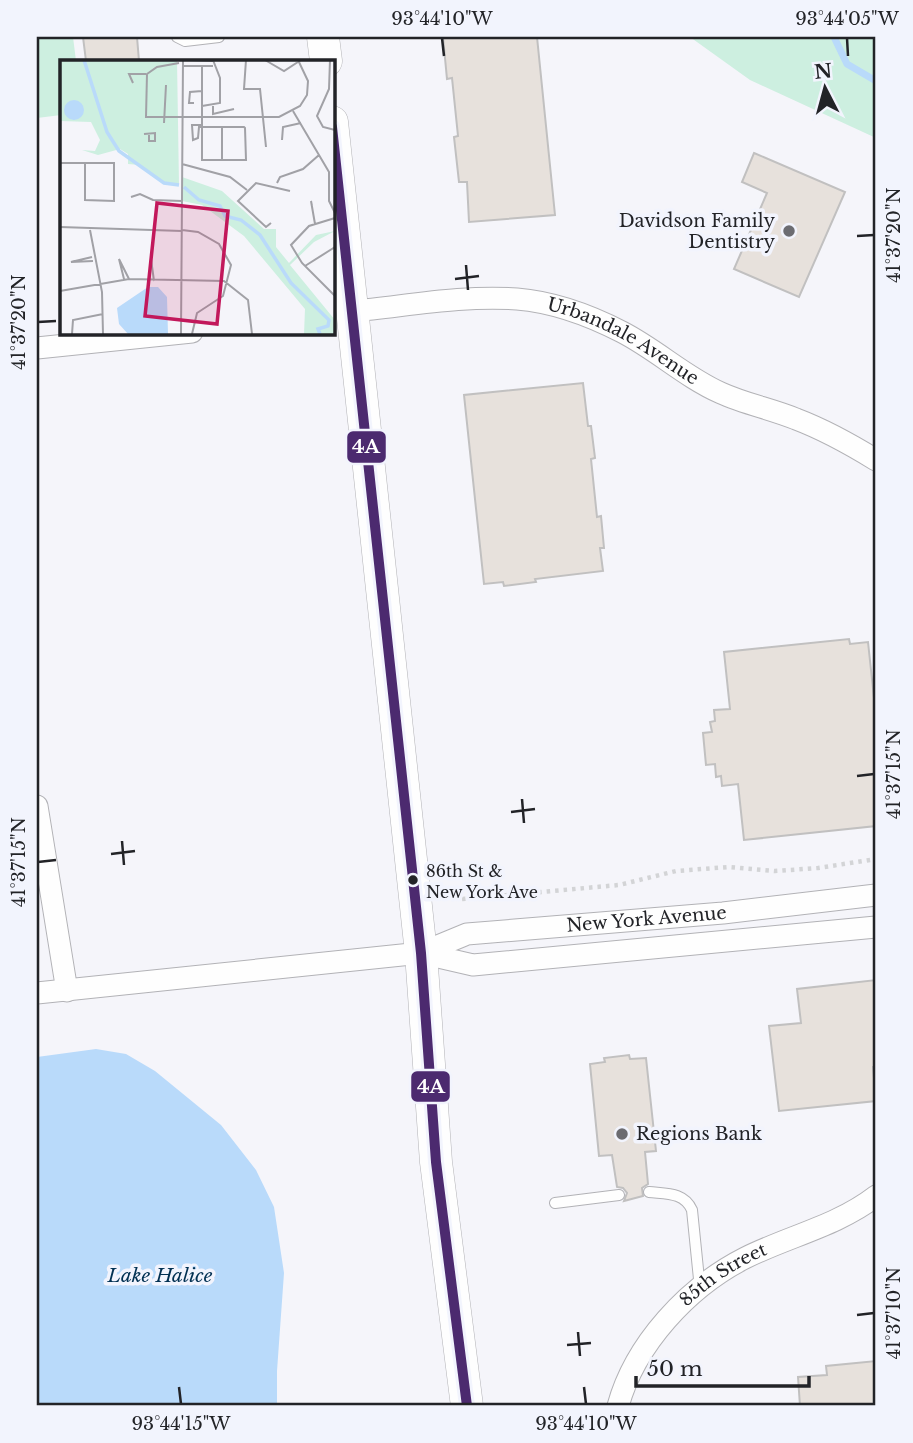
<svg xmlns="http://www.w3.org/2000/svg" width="913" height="1443" viewBox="0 0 913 1443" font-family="'Libre Baskerville',serif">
<rect width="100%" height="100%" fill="#f5f5fa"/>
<!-- green -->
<path fill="#cdefe0" d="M 37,37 L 73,37 L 76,61 L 61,61 L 61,115 L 37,118 Z
M 690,37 L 876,37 L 876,138 L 750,80 Z"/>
<!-- water -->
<path fill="#b9dafa" d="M 96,1049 L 126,1054 L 155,1071 L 221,1125 L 256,1170 L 274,1207 L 284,1273 L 277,1371 L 277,1406 L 37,1406 L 37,1057 Z"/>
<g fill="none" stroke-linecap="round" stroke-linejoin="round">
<!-- stream -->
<path stroke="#b9dafa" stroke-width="7" d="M 834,37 L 847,64 L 876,81"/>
</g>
<!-- building -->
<path fill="#e7e1dc" stroke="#c1c0c0" stroke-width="2" d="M 83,37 L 137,37 L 139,61 L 86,61 Z
M 443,37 L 537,37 L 555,215 L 469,222 L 467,182 L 459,182 L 454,137 L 458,136 L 452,78 L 447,79 Z
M 754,153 L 845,192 L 799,297 L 734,269 L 767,193 L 742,182 Z
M 583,383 L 588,426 L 591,426 L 595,458 L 591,459 L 597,517 L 601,516 L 604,548 L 600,548 L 603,571 L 535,579 L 536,582 L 504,586 L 503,582 L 484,584 L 464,395 Z
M 849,639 L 850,644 L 868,642 L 874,698 L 876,698 L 876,826 L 744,840 L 738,784 L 722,786 L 721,776 L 716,777 L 715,764 L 706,765 L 703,733 L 712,732 L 710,722 L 715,721 L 714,710 L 730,709 L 724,652 Z
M 876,980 L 876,1066 L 873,1067 L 876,1101 L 779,1111 L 769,1026 L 801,1023 L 797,989 Z
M 629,1055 L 630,1059 L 646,1058 L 656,1151 L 645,1152 L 648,1184 L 642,1188 L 643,1196 L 624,1201 L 627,1193 L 623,1188 L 617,1187 L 612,1155 L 599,1156 L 590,1064 L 605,1062 L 604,1058 Z
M 876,1361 L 876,1406 L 800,1406 L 798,1377 L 827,1375 L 826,1366 Z"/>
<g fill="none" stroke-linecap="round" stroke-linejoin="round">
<defs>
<path id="service" d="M 177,37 L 185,41 L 219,37
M 649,1192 C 666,1194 684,1192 692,1210 L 700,1289
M 555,1203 L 619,1195"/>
<g id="minor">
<path id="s1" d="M 353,311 C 407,306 462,295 517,299 C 554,302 589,315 622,332 C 657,350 685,377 721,393 C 745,404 772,409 796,419 C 825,430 850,444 876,460"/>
<path d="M 37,348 L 192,332"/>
<path d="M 37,806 L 67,991"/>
<path d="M 421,953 L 473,965 L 876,927"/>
<path id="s2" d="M 37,993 L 421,953 L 467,934 L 723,913 L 876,895"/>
<path id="s3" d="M 618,1406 C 635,1344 688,1287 745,1258 C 789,1236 837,1226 876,1196"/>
</g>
<path id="primary" d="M 323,37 L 326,61
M 332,122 L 421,953 L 436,1162 L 467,1406"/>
</defs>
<!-- service casing -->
<use href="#service" stroke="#b2b2b6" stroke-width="12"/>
<!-- minor casing -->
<use href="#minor" stroke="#b2b2b6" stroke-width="23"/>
<!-- primary casing -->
<use href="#primary" stroke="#b2b2b6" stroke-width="33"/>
<!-- path -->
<path stroke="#d3d4d6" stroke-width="4.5" stroke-dasharray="3.5 5" stroke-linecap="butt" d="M 462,899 L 619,885 L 676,871 L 729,867 L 775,871 L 818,868 L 876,859"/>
<!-- service -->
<use href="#service" stroke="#fefefe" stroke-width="10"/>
<!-- minor -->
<use href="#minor" stroke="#fefefe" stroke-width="21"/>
<!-- primary -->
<use href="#primary" stroke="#fefefe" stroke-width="32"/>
<defs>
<path id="bus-1" d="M 332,127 L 421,953 L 436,1162 L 467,1406"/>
</defs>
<!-- bus-1 casing -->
<use href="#bus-1" stroke="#f2f4fd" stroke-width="16"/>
<!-- bus-1 -->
<use href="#bus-1" stroke="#4c2a6f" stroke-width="10"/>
</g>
<!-- ticks -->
<path fill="none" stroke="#222327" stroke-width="2.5" d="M 442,38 L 444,56M 847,38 L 848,56M 857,236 L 874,235M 466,265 L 468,290M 455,279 L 479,276M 38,322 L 56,321M 857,776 L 874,774M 522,799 L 524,823M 511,812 L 535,809M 122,841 L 124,865M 111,854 L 135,851M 38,862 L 56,860M 857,1315 L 874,1313M 578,1332 L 580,1356M 567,1345 L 591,1343M 179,1387 L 181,1404M 584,1387 L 586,1404"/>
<!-- markers -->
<g fill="#6c6c71" stroke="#f2f4fd" stroke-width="2.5">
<circle cx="789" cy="231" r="7"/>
<circle cx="622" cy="1134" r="7"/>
</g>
<circle fill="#222327" stroke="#f2f4fd" stroke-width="2.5" cx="413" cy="880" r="6"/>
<g text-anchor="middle" stroke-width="7" stroke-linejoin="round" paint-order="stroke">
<!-- bus labels -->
<g font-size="16" fill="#222327" stroke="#f2f4fd" text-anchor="start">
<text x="426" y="877">86th St &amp;<tspan x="426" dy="21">New York Ave</tspan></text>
</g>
<!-- poi labels -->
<g font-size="18" fill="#222327" stroke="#f2f4fd" text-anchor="end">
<text x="775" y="227">Davidson Family<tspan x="775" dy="21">Dentistry</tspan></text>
<text x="636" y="1140" text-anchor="start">Regions Bank</text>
</g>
<!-- street labels -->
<g font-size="18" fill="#222327" stroke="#f2f4fd">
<text dy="6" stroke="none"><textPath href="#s1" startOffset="280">Urbandale Avenue</textPath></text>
<text dy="6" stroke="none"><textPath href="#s2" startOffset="616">New York Avenue</textPath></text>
<text dy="6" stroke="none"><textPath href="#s3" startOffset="173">85th Street</textPath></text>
</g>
<!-- water labels -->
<g font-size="19" font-style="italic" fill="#013052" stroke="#f2f4fd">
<text x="160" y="1282">Lake Halice</text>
</g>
</g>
<!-- overview -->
<g transform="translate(60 60)">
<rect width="275" height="275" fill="#f5f5fa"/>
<path d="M 0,0 L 117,0 L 119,125 L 104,123 L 80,105 L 68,104 L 68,94 L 60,89 L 38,95 L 22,90 L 35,91 L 40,80 L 31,62 L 0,61 ZM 122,117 L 162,131 L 204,169 L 216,169 L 216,187 L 229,203 L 256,175 L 275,171 L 254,182 L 230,205 L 275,260 L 275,274 L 244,274 L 245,249 L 184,176 L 142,145 L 122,141 Z" fill="#cdefe0"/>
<path d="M4 50a10 10 0 1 1 20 0a10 10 0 1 1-20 0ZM 88,227 L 98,227 L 107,237 L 108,274 L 68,274 L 59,264 L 57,248 Z" fill="#b9dafa"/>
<path fill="none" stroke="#b9dafa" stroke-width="3.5" d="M 24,0 L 47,72 L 59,91 L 104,123 L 119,125M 124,127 L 139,140 L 160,146 L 165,156 L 181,160 L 200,175 L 231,223 L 269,260 L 268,266 L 258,269 L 260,274"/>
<path fill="none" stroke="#a1a1a6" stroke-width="2" d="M 129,0 L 153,1M 186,0 L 184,29 L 200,29 L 206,87M 205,0 L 224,11 L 241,0M 270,0 L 269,29 L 257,56 L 263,67 L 275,70M 119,3 L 97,7 L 87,14 L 86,57 L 219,57 L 240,46 L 247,35 L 248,21 L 238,0M 123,6 L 153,6M 142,6 L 142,100 L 186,100 L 185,68 L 184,67 L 139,67 L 138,78 L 133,80 L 132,65 L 142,65M 73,23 L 69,14 L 86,14M 134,43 L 129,43 L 130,32 L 142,31M 142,46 L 160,43 L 160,18 L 153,0M 153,46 L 153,54 L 174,49M 233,51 L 269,112 L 269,141 L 275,153M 104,63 L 106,25M 84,74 L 95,73 L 95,81 L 89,81 L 89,75M 222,80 L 223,67 L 241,63M 162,99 L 162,67M 0,103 L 54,103 L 54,141 L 25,140 L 25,103M 122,104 L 170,117 L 187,130M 217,123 L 220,117 L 243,109 L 259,95M 71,137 L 80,134 L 93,140 L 122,141M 252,146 L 251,141 L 255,164M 275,158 L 249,166 L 231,185 L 242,203 L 275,236M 211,163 L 206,167 L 178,141 L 196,123 L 230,131M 0,167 L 122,171M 30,170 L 42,232 L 43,274M 122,170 L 138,172 L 159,184 L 171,205 L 163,236 L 137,253 L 132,274M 32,197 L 11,202 L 33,201M 245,206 L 275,187M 64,219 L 59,199 L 69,219M 89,221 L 91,199 L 94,221M 0,231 L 69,219 L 164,221 L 188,240 L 192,274M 12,274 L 13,260 L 43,254M 121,274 L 123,0"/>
<path fill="#c2185b" fill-opacity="0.15" stroke="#c2185b" stroke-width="3.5" d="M 97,143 L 168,151 L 157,264 L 85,256 Z"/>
<rect width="275" height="275" fill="none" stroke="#222327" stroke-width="3.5"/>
</g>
<g stroke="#f2f4fd" stroke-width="2.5">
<rect x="346" y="430" width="41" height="34" rx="7" fill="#4c2a6f"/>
<rect x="410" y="1070" width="41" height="33" rx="7" fill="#4c2a6f"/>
</g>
<g font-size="19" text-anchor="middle" font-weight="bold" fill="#fff">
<text x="366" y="453">4A</text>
<text x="431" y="1093">4A</text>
</g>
<!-- border -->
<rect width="913" height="1443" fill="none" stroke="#f2f4fd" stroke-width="77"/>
<!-- north arrow -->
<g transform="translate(825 88) rotate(354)" stroke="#f2f4fd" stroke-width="5" paint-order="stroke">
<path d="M0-5L12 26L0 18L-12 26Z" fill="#222327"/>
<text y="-10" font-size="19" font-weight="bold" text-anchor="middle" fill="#222327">N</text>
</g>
<!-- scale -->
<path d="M636 1376v10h173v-10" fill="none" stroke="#222327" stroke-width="3.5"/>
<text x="647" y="1376" font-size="21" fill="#222327" stroke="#f2f4fd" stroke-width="5" paint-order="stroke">50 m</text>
<rect x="38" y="38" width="836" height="1366" fill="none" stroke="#222327" stroke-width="2.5"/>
<g font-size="18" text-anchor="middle" fill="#222327">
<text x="442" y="25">93°44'10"W</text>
<text x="847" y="25">93°44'05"W</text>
<text transform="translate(894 235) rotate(-90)" y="6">41°37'20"N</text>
<text transform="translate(19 322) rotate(-90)" y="6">41°37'20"N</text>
<text transform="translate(894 774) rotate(-90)" y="6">41°37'15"N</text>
<text transform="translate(19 862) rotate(-90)" y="6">41°37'15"N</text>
<text transform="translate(894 1313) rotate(-90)" y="6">41°37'10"N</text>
<text x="181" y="1430">93°44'15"W</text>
<text x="586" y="1430">93°44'10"W</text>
</g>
</svg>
